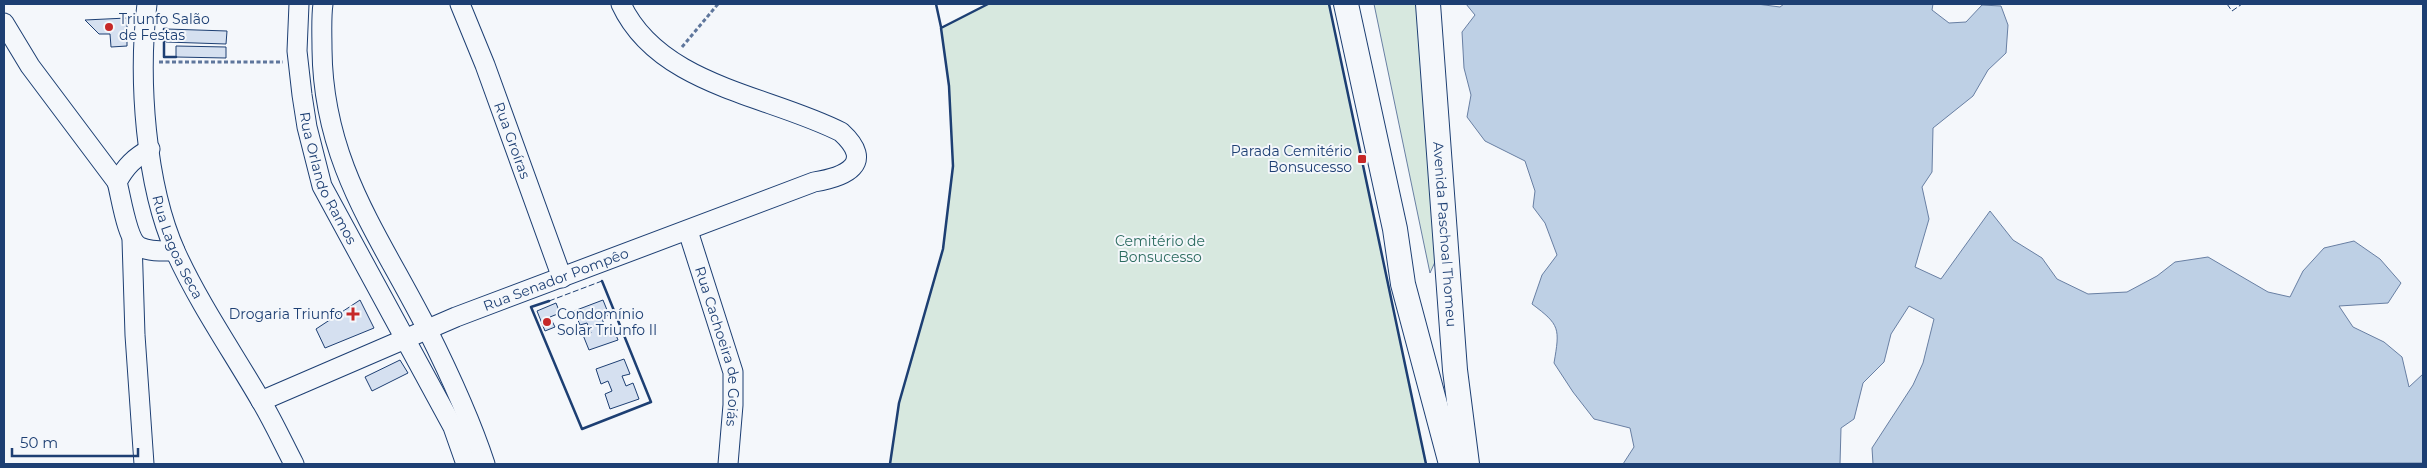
<svg xmlns="http://www.w3.org/2000/svg" width="2427" height="468" viewBox="0 0 2427 468" font-family="Montserrat,sans-serif">
<rect width="100%" height="100%" fill="#f4f7fb"/>
<!-- green -->
<path fill="#d7e8df" stroke="#687fa3" d="M 988,4 L 1329,4 L 1426,464 L 890,464 L 899,403 L 943,249 L 953,166 L 949,86 L 941,28 Z
M 1374,4 L 1417,4 L 1440,251 L 1430,273 Z"/>
<!-- water -->
<path fill="#bed0e5" stroke="#687fa3" d="M 1466,4 L 1757,4 L 1780,7 L 1784,4 L 1933,4 L 1932,10 L 1949,23 L 1966,22 L 1982,5 L 2001,6 L 2008,25 L 2006,53 L 1988,70 L 1973,96 L 1933,128 L 1932,172 L 1922,187 L 1929,219 L 1915,267 L 1941,279 L 1990,211 L 2013,240 L 2042,258 L 2057,279 L 2088,294 L 2127,292 L 2157,276 L 2175,262 L 2208,257 L 2268,292 L 2290,297 L 2303,271 L 2324,248 L 2354,241 L 2380,259 L 2401,283 L 2388,303 L 2339,306 L 2353,327 L 2384,342 L 2402,357 L 2409,387 L 2423,374 L 2423,463 L 1873,464 L 1872,448 L 1913,385 L 1923,363 L 1934,319 L 1909,306 L 1891,334 L 1884,362 L 1863,383 L 1854,419 L 1841,428 L 1840,464 L 1623,464 L 1634,447 L 1630,428 L 1594,419 L 1573,392 L 1554,363 C 1560,328 1560,325 1532,304 L 1542,275 L 1557,255 L 1545,223 L 1533,207 L 1535,191 L 1525,161 L 1485,141 L 1467,117 L 1471,95 L 1464,68 L 1462,32 L 1475,15 Z"/>
<!-- building -->
<path fill="#d5e0f0" stroke="#1d3f73" d="M 127,18 L 127,46 L 111,47 L 110,34 L 99,34 L 85,20 Z
M 167,29 L 227,31 L 226,44 L 166,42 Z
M 176,46 L 226,47 L 226,58 L 176,57 Z
M 360,300 L 374,328 L 325,348 L 316,329 Z
M 603,300 L 609,315 L 602,318 L 605,328 L 612,325 L 618,340 L 589,350 L 583,335 L 591,333 L 587,323 L 580,325 L 574,311 Z
M 556,303 L 560,313 L 550,317 L 555,327 L 545,331 L 537,311 Z
M 624,359 L 630,374 L 622,376 L 626,386 L 633,383 L 639,399 L 610,409 L 605,394 L 612,391 L 608,381 L 601,384 L 596,369 Z
M 400,360 L 408,373 L 372,391 L 365,377 Z"/>
<g fill="none" stroke-linecap="round" stroke-linejoin="round">
<defs>
<g id="minor">
<path id="s1" d="M 147,4 C 138,78 145,184 176,253 C 200,305 232,351 261,401 C 273,421 283,443 294,464"/>
<path id="s2" d="M 299,4 L 297,51 L 302,95 L 307,127 L 322,186 L 453,427 L 466,464"/>
<path d="M 323,4 C 321,18 322,34 322,49 C 323,163 378,233 427,329 C 449,373 470,418 485,464"/>
<path id="s3" d="M 460,4 L 485,65 L 562,278"/>
<path d="M 4,23 L 30,66 L 117,182"/>
<path d="M 150,149 C 134,158 126,166 117,182 C 121,196 127,241 140,247 C 150,252 164,251 175,251"/>
<path id="s4" d="M 688,231 L 733,372 L 733,405 L 728,464"/>
<path d="M 132,240 L 135,335 L 144,464"/>
<path id="s5" d="M 261,401 L 456,317 L 814,182 C 845,177 876,164 841,132 C 769,95 659,86 621,4"/>
</g>
<g id="major">
<path d="M 1346,4 L 1395,229 L 1403,284 L 1451,464"/>
<path id="s6" d="M 1428,4 L 1455,370 L 1467,464"/>
</g>
</defs>
<!-- minor casing -->
<use href="#minor" stroke="#1d3f73" stroke-width="21"/>
<!-- major casing -->
<use href="#major" stroke="#1d3f73" stroke-width="26"/>
<!-- path -->
<path stroke="#5e769c" stroke-width="3" stroke-dasharray="4 2.5" stroke-linecap="butt" d="M 682,47 L 718,4
M 159,62 L 283,62"/>
<!-- minor -->
<use href="#minor" stroke="#f4f7fb" stroke-width="19"/>
<!-- major -->
<use href="#major" stroke="#f4f7fb" stroke-width="24"/>
<!-- fence -->
<path stroke="#1d3f73" stroke-width="1" stroke-dasharray="6 2.5" stroke-linecap="butt" d="M 2227,4 L 2232,11 L 2242,4
M 549,301 L 602,281"/>
<!-- wall -->
<path stroke="#1d3f73" stroke-width="2.5" d="M 936,4 L 941,27
M 1329,4 L 1426,464
M 167,29 L 164,29 L 164,57 L 176,57
M 549,301 L 531,307 L 582,429 L 651,402 L 602,281
M 890,464 L 899,403 L 943,249 L 953,166 L 949,86 L 941,28 L 988,4"/>
</g>
<!-- markers -->
<g fill="#c62828" stroke="#f4f7fb" stroke-width="2">
<circle cx="109" cy="27" r="5"/>
<rect x="1357" y="154" width="10" height="10" rx="2.5"/>
<path d="M350.5 306.5h5v5h5v5h-5v5h-5v-5h-5v-5h5z"/>
<circle cx="547" cy="322" r="5"/>
</g>
<g text-anchor="middle" stroke-width="4" stroke-linejoin="round" paint-order="stroke">
<!-- poi labels -->
<g font-size="14" fill="#1d3f73" stroke="#f4f7fb" text-anchor="start">
<text x="119" y="24">Triunfo Salão<tspan x="119" dy="16">de Festas</tspan></text>
<text x="1352" y="156" text-anchor="end">Parada Cemitério<tspan x="1352" dy="16">Bonsucesso</tspan></text>
<text x="343" y="319" text-anchor="end">Drogaria Triunfo</text>
<text x="557" y="319">Condomínio<tspan x="557" dy="16">Solar Triunfo II</tspan></text>
</g>
<!-- street labels -->
<g font-size="14" fill="#1d3f73" stroke="#f4f7fb">
<text dy="5" stroke="none"><textPath href="#s3" startOffset="146">Rua Groíras</textPath></text>
<text dy="5" stroke="none"><textPath href="#s2" startOffset="179">Rua Orlando Ramos</textPath></text>
<text dy="5" stroke="none"><textPath href="#s6" startOffset="231">Avenida Paschoal Thomeu</textPath></text>
<text dy="5" stroke="none"><textPath href="#s1" startOffset="248">Rua Lagoa Seca</textPath></text>
<text dy="5" stroke="none"><textPath href="#s5" startOffset="319">Rua Senador Pompêo</textPath></text>
<text dy="5" stroke="none"><textPath href="#s4" startOffset="120">Rua Cachoeira de Goiás</textPath></text>
</g>
<!-- park labels -->
<g font-size="14" fill="#2c6c60" stroke="#f4f7fb">
<text x="1160" y="246">Cemitério de<tspan x="1160" dy="16">Bonsucesso</tspan></text>
</g>
</g>
<!-- border -->
<rect width="2427" height="468" fill="none" stroke="#1d3f73" stroke-width="10"/>
<!-- scale -->
<path d="M12 448v8h126v-8" fill="none" stroke="#1d3f73" stroke-width="2.5"/>
<text x="20" y="448" font-size="15" fill="#1d3f73" stroke="#f4f7fb" stroke-width="4" paint-order="stroke">50 m</text>
</svg>
